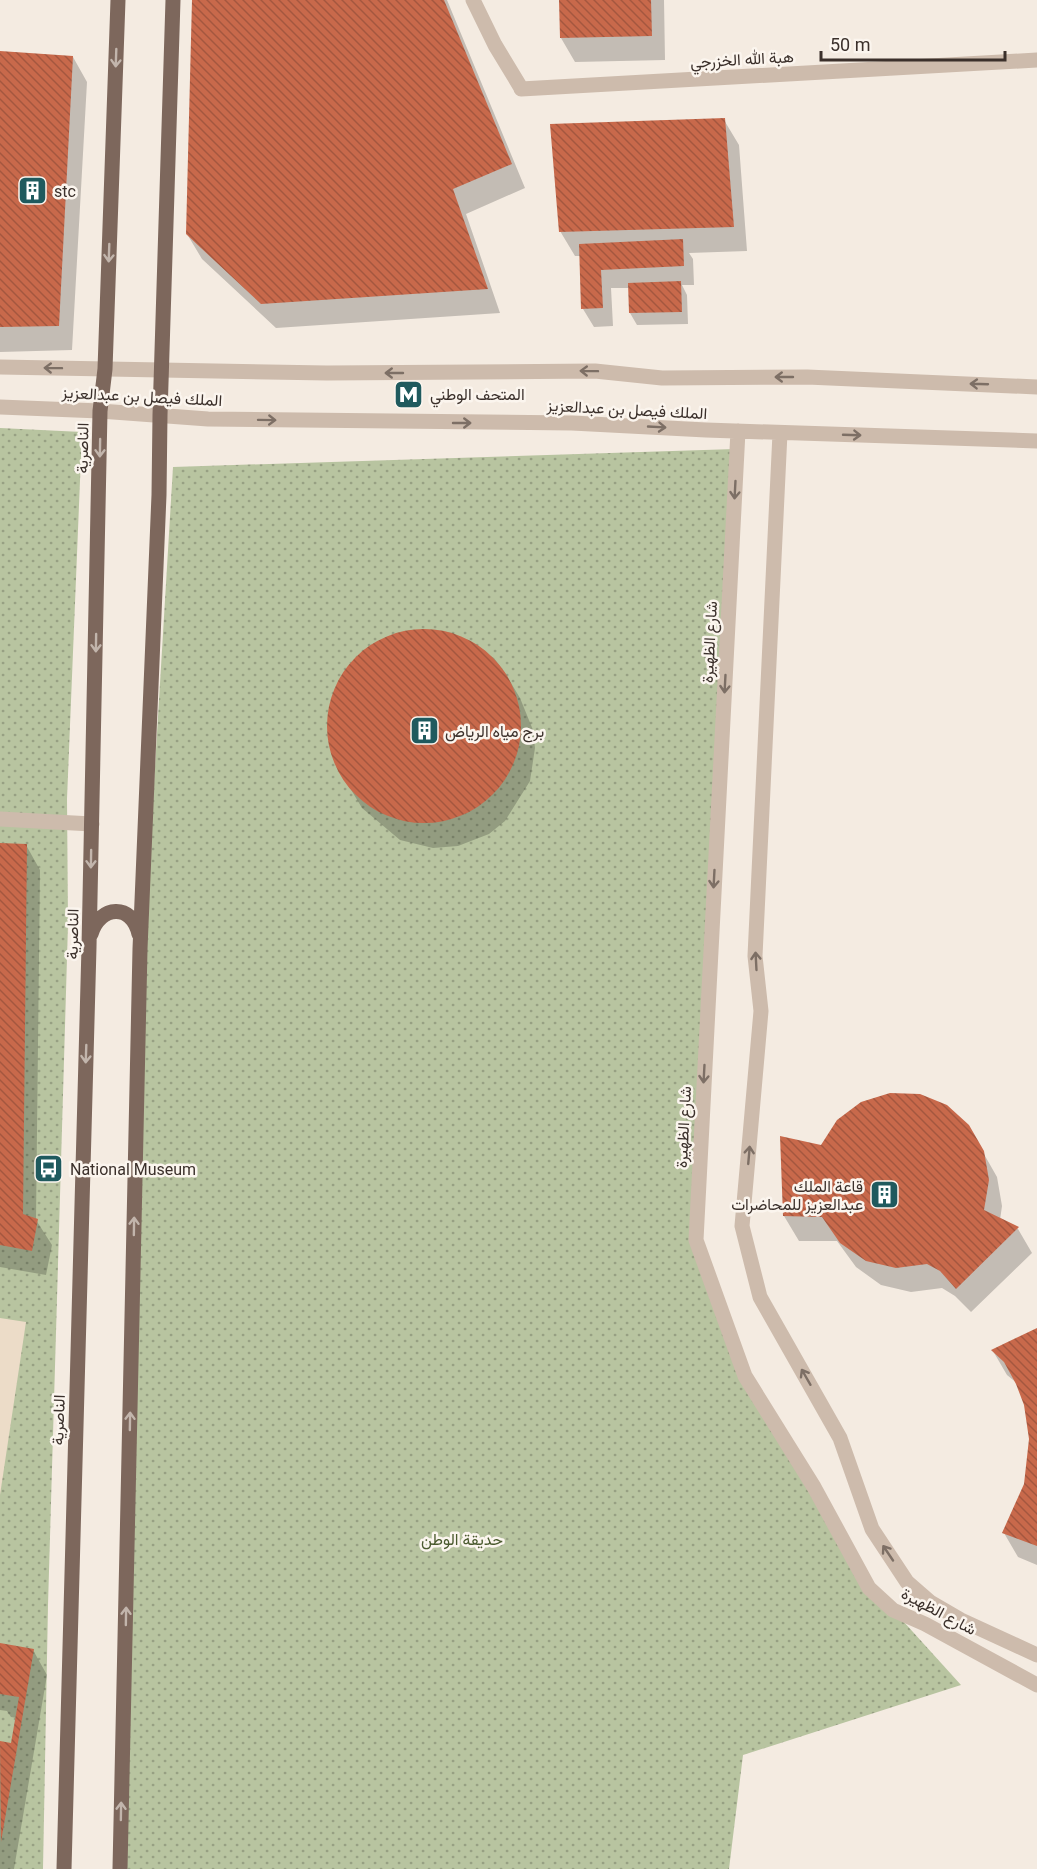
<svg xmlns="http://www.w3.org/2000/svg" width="1037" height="1869" viewBox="0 0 1037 1869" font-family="Roboto,Vazirmatn,sans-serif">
<defs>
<pattern id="grass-dots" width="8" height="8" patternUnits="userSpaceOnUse" patternTransform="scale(1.5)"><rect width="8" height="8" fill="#b8c4a0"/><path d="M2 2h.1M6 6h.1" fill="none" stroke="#97a083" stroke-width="1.8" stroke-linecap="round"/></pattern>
<pattern id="building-back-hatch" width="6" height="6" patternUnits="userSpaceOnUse" patternTransform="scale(1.5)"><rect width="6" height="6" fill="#c8694b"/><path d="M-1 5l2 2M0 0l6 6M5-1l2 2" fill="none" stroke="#a4573f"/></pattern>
</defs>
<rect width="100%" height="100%" fill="#f4ebe1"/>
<!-- grass -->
<path fill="url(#grass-dots)" d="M 0,428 L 82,432 L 67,799 L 68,924 L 48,1605 L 43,1869 L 0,1869 Z
M 735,449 L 700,1241 L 749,1377 L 874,1589 L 961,1685 L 743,1755 L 729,1869 L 125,1869 L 144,950 L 173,467 Z"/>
<!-- plaza -->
<path fill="#ecdcc8" d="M 0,1318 L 26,1322 L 0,1495 Z"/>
<!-- shadow -->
<path fill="#0003" d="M 193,0 L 447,0 L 525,188 L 466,214 L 500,313 L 276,328 L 202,259 L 187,234 Z
M 561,0 L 664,0 L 665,60 L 575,62 L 561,38 Z
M 0,53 L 73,57 L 87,82 L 72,350 L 0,352 Z
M 724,120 L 739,145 L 747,251 L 689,253 L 693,259 L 694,285 L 682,285 L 687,295 L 688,324 L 637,325 L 630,313 L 630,288 L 611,288 L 613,326 L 594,327 L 583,309 L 581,256 L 575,256 L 560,231 Z
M 409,630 L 453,633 L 494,658 L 505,673 L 520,698 L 533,730 L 535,748 L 530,781 L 505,821 L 489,834 L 458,846 L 433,848 L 400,840 L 362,808 L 347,783 L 329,740 L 330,706 L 342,675 L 364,650 Z
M 0,844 L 26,845 L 40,870 L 36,1220 L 52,1245 L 46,1275 L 0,1267 Z
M 968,1126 L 997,1177 L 1002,1206 L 1000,1220 L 1018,1229 L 1032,1253 L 971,1312 L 955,1296 L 942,1288 L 911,1292 L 881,1285 L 856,1267 L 837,1241 L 799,1241 L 784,1216 L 822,1147 Z
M 1037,1329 L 1037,1565 L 1018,1557 L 1004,1533 L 1026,1485 L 1030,1439 L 1026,1405 L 1018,1384 L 1007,1375 L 993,1351 Z
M 0,1645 L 33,1650 L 47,1675 L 14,1869 L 0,1869 L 0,1743 L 12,1745 L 17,1718 L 11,1717 L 7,1711 L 0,1710 Z"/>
<!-- building -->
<path fill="url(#building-back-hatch)" d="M 192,0 L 444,0 L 512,164 L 453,189 L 488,289 L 261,304 L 186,234 Z
M 559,0 L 651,0 L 652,36 L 560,38 Z
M 0,51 L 73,56 L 59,326 L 0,327 Z
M 725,118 L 734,227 L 559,232 L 550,124 Z
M 683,239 L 684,266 L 601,270 L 603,308 L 581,309 L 579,244 Z
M 681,281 L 682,312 L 629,313 L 628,283 Z
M327 726a97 97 0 1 1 194 0a97 97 0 1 1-194 0Z
M 0,843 L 27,844 L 23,1214 L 38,1219 L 32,1251 L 0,1245 Z
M 890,1093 L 920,1094 L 947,1105 L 969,1125 L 984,1151 L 989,1180 L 984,1210 L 1019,1227 L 956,1289 L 940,1271 L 927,1264 L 896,1268 L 866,1261 L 840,1243 L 822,1217 L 783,1216 L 780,1136 L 821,1145 L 837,1120 L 861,1102 Z
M 1037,1328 L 1037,1546 L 1002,1533 L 1024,1484 L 1029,1439 L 1024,1405 L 1016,1384 L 1004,1362 L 991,1350 Z
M 0,1643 L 34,1649 L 1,1842 L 0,1741 L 11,1743 L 19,1697 L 0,1694 Z"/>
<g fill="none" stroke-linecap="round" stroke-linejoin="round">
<!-- minor -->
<path stroke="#cdbbac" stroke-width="15" d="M 473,0 L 495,45 L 521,88
M 521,89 L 1037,60
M 0,367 L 327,373 L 595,371 L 662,378 L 807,377 L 1037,387
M 0,407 L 100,411 L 208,419 L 572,423 L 706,430 L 1037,441
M 738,431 L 696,1240 L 745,1376 L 814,1487 L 869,1588 L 893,1610 L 925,1624 L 1037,1685
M 780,433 L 755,956 L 761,1011 L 742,1226 L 760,1297 L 840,1438 L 872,1529 L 907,1582 L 930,1602 L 961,1620 L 1037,1655
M 0,819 L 92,824"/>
<!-- major -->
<path stroke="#7d675c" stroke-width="15" d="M 91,934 C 100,905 132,903 139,934
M 64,1869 L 89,947 L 100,411 L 105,369 L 118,0
M 120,1869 L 140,949 L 159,495 L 160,415 L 173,0"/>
</g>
<!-- one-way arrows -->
<defs><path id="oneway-shaft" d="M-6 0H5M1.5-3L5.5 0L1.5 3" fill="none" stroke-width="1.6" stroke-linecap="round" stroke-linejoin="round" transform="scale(1.5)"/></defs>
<g stroke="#c2b5ac">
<use href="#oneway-shaft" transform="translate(116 58) rotate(92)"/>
<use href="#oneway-shaft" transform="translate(109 253) rotate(92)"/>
<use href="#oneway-shaft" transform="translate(100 448) rotate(91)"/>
<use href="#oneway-shaft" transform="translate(96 643) rotate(91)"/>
<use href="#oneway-shaft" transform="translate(91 859) rotate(91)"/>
<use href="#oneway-shaft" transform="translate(86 1054) rotate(92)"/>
<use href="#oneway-shaft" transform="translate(134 1226) rotate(-89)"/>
<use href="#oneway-shaft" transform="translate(130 1421) rotate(-89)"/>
<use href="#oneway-shaft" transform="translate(126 1616) rotate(-89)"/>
<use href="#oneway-shaft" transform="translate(121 1811) rotate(-89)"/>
</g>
<g stroke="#7d6f65">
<use href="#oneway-shaft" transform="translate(53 368) rotate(-179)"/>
<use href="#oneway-shaft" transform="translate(589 371) rotate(-179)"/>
<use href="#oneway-shaft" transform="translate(394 373) rotate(180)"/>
<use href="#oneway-shaft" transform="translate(784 377) rotate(-180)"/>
<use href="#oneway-shaft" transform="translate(979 384) rotate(-178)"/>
<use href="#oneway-shaft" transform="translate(267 420) rotate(1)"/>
<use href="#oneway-shaft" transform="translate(462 423)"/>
<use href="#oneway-shaft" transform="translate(657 427) rotate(3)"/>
<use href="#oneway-shaft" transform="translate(852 435) rotate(2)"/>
<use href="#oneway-shaft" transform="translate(735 490) rotate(93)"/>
<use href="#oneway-shaft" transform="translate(725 684) rotate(93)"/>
<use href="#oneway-shaft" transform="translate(714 879) rotate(93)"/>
<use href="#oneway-shaft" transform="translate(756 961) rotate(-93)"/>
<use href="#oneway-shaft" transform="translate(704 1074) rotate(93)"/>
<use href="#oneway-shaft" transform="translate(749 1155) rotate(-85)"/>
<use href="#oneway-shaft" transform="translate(806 1377) rotate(-120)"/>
<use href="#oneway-shaft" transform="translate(888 1553) rotate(-124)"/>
</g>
<!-- icons -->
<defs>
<symbol id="building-square" viewBox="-11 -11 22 22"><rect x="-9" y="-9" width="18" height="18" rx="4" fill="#1f5a5e" stroke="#fbf5ee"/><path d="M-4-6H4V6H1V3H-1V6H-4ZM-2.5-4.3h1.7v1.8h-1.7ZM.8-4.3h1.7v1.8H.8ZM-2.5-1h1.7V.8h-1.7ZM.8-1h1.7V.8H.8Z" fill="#fff"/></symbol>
<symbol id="metro-square" viewBox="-11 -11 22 22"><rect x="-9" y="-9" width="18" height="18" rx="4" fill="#1f5a5e" stroke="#fbf5ee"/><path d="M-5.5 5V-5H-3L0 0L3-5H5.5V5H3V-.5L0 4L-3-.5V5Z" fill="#fff"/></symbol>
<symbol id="bus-square" viewBox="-11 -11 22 22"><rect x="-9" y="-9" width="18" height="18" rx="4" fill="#1f5a5e" stroke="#fbf5ee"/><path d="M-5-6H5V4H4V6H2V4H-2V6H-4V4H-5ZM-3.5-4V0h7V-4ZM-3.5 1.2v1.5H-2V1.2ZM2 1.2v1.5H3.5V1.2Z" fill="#fff"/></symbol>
</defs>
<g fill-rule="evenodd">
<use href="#building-square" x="16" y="174" width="33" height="33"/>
<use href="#metro-square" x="392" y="378" width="33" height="33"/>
<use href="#building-square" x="408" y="714" width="33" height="33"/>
<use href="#bus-square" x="32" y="1152" width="33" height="33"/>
<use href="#building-square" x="868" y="1178" width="33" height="33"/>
</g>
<g text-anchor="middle" stroke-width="5" stroke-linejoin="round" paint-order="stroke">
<!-- street labels -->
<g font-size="16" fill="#3b302b" stroke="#fbf5ee">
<text transform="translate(742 59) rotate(-3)" y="6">هبة الله الخزرجي</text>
<text transform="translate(142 396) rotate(3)" y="6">الملك فيصل بن عبدالعزيز</text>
<text transform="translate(627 409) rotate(3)" y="6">الملك فيصل بن عبدالعزيز</text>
<text transform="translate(82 448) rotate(-89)" y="6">الناصرية</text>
<text transform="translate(709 642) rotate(-87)" y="6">شارع الظهيرة</text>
<text transform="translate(72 934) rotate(-89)" y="6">الناصرية</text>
<text transform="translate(683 1127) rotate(-87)" y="6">شارع الظهيرة</text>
<text transform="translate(58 1420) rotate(-88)" y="6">الناصرية</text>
<text transform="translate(939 1611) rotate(28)" y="6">شارع الظهيرة</text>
</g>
<!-- poi labels -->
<g font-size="16" fill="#3b302b" stroke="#fbf5ee" text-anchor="start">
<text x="54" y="197">stc</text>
<text x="430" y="400">المتحف الوطني</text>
<text x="445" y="737">برج مياه الرياض</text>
<text x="70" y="1175">National Museum</text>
<text x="863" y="1192" text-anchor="end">قاعة الملك<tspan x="863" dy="18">عبدالعزيز للمحاضرات</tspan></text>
</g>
<!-- park labels -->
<g font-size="16" fill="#4a5a2e" stroke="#fbf5ee">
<text x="462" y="1545">حديقة الوطن</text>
</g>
</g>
<!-- scale -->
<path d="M821 51v9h184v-9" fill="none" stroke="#3b302b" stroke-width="3"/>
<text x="830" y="51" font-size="18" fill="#3b302b" stroke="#fbf5ee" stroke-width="4.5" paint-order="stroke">50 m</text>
</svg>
